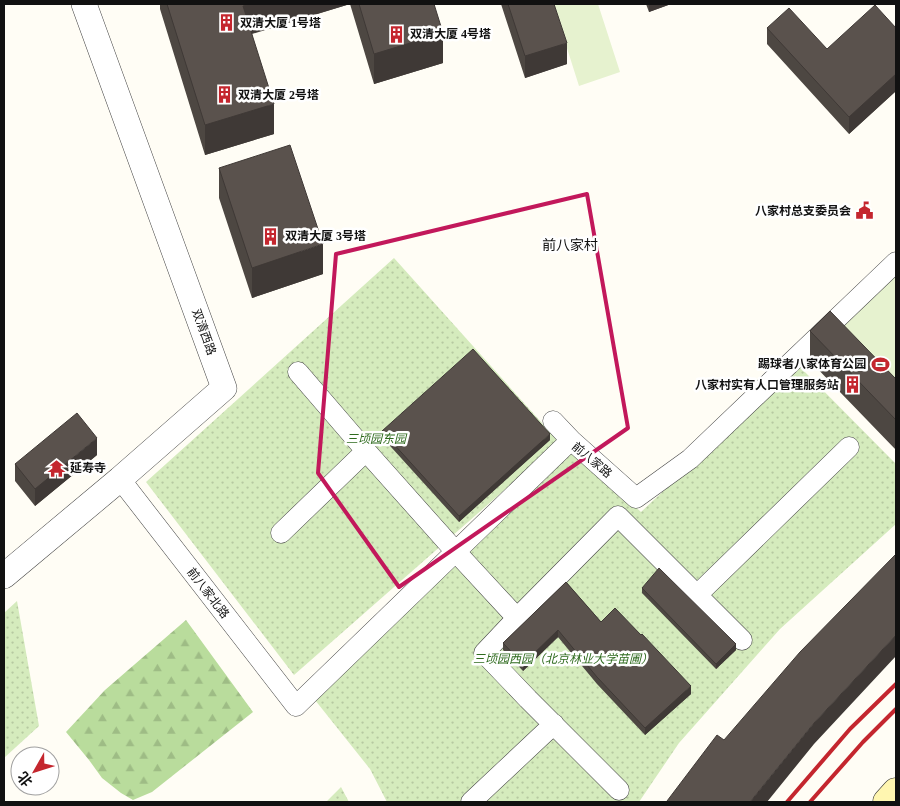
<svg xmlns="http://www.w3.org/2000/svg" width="900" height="806" viewBox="0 0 900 806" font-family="'Times New Roman','Noto Sans SC',serif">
<defs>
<pattern id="forest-firs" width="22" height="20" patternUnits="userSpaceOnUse" patternTransform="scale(1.25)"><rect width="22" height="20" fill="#b9dc9c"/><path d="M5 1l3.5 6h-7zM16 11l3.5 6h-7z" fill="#9ebc85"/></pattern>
<pattern id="park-dots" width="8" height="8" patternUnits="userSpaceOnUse" patternTransform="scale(1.25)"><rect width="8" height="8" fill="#d5ebbd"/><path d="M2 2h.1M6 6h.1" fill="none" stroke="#b6c8a1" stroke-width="1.8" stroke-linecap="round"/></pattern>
</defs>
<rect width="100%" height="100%" fill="#fffdf5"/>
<!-- forest -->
<path fill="url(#forest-firs)" d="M 186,620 L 253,712 L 152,792 L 133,800 L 121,793 L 102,778 L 89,760 L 66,732 L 105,690 Z"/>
<!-- park -->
<path fill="url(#park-dots)" d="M 394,258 L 559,442 L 294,675 L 146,482 Z
M 798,365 L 896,464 L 896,524 L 780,629 L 679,743 L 639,802 L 387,802 L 370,769 L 315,700 L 574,449 L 641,512 Z
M 17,601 L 39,726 L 4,758 L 4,613 Z
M 341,787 L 349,802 L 326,802 Z"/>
<!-- pitch -->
<path fill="#e6f2cf" d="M 553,4 L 598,4 L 620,72 L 579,86 Z
M 896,272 L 896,398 L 833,331 Z"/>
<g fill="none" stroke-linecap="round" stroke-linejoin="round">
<defs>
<path id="minor" d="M 298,372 L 366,451
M 553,421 L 571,440
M 120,479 L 296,706 L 571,440 L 636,498 L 690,459 L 896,262
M 281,533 L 366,451 L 456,552 L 517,618 L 618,516 L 742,640
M 697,595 L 849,447
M 517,618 L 484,653 L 528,699 L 619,790
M 471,802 L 554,724"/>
<path id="tertiary" d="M 4,576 L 120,479 L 224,388 L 84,4"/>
<path id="secondary" d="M 887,802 L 896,792"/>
</defs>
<!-- minor casing -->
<use href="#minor" stroke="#444" stroke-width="21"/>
<!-- tertiary casing -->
<use href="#tertiary" stroke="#444" stroke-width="26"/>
<!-- secondary casing -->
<use href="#secondary" stroke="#333" stroke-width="29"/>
<!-- minor -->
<use href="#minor" stroke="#fff" stroke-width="20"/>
<!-- tertiary -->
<use href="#tertiary" stroke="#fff" stroke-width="25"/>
<!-- secondary -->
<use href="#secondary" stroke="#fff6b0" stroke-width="28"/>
<!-- rail -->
<path stroke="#c4262e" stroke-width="4" d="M 787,802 L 850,729 L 896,684
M 810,802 L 863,742 L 896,709"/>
</g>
<!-- wall -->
<path fill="#4d4742" d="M 160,4 L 350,4 L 252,34 L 274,134 L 205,155 L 160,9 Z
M 350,4 L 434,4 L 443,63 L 374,84 Z
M 501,4 L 554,4 L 567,64 L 525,78 Z
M 646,4 L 671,4 L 649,12 Z
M 767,28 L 827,49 L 896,28 L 896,91 L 849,134 L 767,44 Z
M 219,168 L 323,274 L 252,298 L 219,198 Z
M 810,331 L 896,379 L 896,450 L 810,361 Z
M 382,431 L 550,440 L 459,522 L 382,437 Z
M 97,455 L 35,506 L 15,481 L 15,464 Z
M 566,582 L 601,622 L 691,694 L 645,735 L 597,684 L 558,637 L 523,671 L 503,650 L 503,643 Z
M 642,588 L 736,650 L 716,669 L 642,593 Z"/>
<!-- shaded-wall -->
<path fill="#3f3936" d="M 251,4 L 350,4 L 243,36 L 243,6 Z
M 649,4 L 671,4 L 649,12 Z
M 443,33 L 443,63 L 374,84 L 374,54 Z
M 567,43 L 567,64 L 525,78 L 525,56 Z
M 896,74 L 896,91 L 849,134 L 849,117 Z
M 274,104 L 274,134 L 205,155 L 205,125 Z
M 323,244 L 323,274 L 252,298 L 252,268 Z
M 550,434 L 550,440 L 459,522 L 459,516 Z
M 97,438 L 97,455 L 35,506 L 35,489 Z
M 558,630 L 558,637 L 523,671 L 523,664 Z
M 896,635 L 896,656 L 814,744 L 767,802 L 750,802 L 814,723 Z
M 736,644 L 736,650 L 716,669 L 716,664 Z
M 691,686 L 691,694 L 645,735 L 645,728 Z"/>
<!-- building -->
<path fill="#5a524d" stroke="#3f3936" d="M 167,4 L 251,4 L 243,6 L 274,104 L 205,125 Z
M 359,4 L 434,4 L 443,33 L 374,54 Z
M 508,4 L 554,4 L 567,43 L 525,56 Z
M 875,5 L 896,28 L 896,74 L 849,117 L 767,28 L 789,8 L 827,49 Z
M 290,145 L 323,244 L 252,268 L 219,168 Z
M 830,311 L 896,379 L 896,420 L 810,331 Z
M 473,349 L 550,434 L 459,516 L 382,431 Z
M 77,413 L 97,438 L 35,489 L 15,464 Z
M 896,554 L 896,635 L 814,723 L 750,802 L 669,802 L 667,801 L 717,735 L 724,740 L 800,652 Z
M 659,568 L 736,644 L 716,664 L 642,588 Z
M 566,582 L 601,622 L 615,608 L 641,635 L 642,634 L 691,686 L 645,728 L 597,677 L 558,630 L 523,664 L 503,643 Z"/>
<!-- marked area -->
<path fill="none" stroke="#c2185b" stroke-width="4" stroke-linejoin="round" d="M 587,194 L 628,428 L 399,587 L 318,473 L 336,254 Z"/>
<!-- icons -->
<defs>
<symbol id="building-bare" viewBox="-9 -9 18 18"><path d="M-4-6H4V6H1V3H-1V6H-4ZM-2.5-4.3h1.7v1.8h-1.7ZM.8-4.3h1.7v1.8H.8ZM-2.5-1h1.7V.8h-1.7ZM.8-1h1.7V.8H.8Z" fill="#c4262e" stroke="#fff" stroke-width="2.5" paint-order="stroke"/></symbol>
<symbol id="civic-bare" viewBox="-9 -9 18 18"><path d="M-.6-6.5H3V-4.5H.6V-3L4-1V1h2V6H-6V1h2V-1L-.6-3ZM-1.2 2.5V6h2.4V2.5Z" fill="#c4262e" stroke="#fff" stroke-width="2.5" paint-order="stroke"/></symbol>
<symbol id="stadium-bare" viewBox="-9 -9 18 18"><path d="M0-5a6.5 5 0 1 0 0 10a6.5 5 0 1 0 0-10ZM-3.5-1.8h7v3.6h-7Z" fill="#c4262e" stroke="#fff" stroke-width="2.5" paint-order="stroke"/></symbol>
<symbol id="temple-bare" viewBox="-9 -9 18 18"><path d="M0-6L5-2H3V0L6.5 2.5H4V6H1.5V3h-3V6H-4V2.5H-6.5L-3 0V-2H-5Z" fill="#c4262e" stroke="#fff" stroke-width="2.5" paint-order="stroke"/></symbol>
</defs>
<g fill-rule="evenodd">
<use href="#building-bare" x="214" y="10" width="25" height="25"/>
<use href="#building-bare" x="384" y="22" width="25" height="25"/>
<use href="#building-bare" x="212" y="82" width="25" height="25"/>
<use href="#civic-bare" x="852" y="198" width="25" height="25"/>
<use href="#building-bare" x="258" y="224" width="25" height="25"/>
<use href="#stadium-bare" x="868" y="352" width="25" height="25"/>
<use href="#building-bare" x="840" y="372" width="25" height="25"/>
<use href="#temple-bare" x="44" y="456" width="25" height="25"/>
</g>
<g text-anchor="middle" stroke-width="5" stroke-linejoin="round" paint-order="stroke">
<!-- poi labels -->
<g font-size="12" font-weight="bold" fill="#111" stroke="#fff" text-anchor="start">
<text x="240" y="27">双清大厦 1号塔</text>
<text x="410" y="38">双清大厦 4号塔</text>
<text x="238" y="99">双清大厦 2号塔</text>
<text x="851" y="215" text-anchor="end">八家村总支委员会</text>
<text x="285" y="240">双清大厦 3号塔</text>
<text x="866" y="368" text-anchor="end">踢球者八家体育公园</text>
<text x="839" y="389" text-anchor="end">八家村实有人口管理服务站</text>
<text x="70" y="472">延寿寺</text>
</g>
<!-- street labels -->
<g font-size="12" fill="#111" stroke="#fff">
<text transform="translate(204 332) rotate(70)" y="4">双清西路</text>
<text transform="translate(592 460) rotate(40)" y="4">前八家路</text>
<text transform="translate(208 593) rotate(52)" y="4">前八家北路</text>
</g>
<!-- park labels -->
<g font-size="12" font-style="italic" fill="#2f6b1f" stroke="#fff">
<text x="376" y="443">三顷园东园</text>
<text x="563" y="663">三顷园西园（北京林业大学苗圃）</text>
</g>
<!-- neighbourhood labels -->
<g font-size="14" fill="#111" stroke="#fff">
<text x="570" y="250">前八家村</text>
</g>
</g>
<!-- border -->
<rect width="900" height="806" fill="none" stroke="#111111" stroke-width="10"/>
<!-- north arrow -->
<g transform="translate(35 771) rotate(231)"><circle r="24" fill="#ffffff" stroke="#a0a0a0"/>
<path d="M0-4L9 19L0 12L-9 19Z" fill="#c4262e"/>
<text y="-8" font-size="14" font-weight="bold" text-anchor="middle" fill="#111111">北</text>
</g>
</svg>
